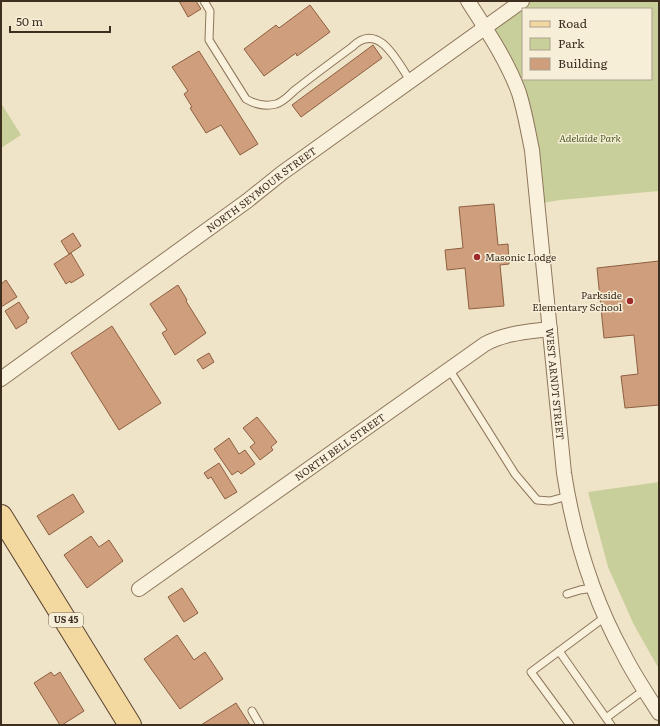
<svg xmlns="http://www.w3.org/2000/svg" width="660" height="726" viewBox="0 0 660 726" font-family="Literata,serif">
<rect width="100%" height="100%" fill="#f0e4c8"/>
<!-- green -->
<path fill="#c9cf9b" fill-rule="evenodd" d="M 522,1 L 659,1 L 659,191 L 560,200 L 537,204 L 526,118 L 485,28 ZM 523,9 L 651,9 L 651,79 L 523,79 Z
M 1,103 L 21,135 L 1,148 Z
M 659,482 L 659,669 L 634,625 L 608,567 L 588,492 Z"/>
<!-- building -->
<path fill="#cf9f7d" stroke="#8d5f41" d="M 179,1 L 196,1 L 201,9 L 188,17 Z
M 310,5 L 330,32 L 297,56 L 296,53 L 264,76 L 244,49 L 276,25 L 279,28 Z
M 373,45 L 382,58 L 301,117 L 292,105 Z
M 199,51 L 258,144 L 240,155 L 221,125 L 206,133 L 190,108 L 192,107 L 184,94 L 188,91 L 172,67 Z
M 494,204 L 498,245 L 508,244 L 509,264 L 500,265 L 504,306 L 469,309 L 465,268 L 447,270 L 445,250 L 463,248 L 459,207 Z
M 73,233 L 81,246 L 69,254 L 61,241 Z
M 71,253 L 84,275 L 71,283 L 70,281 L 66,284 L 54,264 Z
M 659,261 L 659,405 L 625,408 L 621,376 L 638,374 L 634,335 L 604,338 L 597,268 Z
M 6,280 L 17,297 L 1,307 L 1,284 Z
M 178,285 L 187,300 L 186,301 L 206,333 L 175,355 L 162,333 L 167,330 L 150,304 Z
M 19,302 L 29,318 L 26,320 L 27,322 L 16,329 L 5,311 Z
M 112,326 L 161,403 L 119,430 L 71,353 Z
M 209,353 L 214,362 L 203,369 L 197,360 Z
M 257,417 L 277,442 L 271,447 L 273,450 L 260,460 L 250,447 L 255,443 L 243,428 Z
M 229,438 L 239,454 L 245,450 L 255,464 L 241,474 L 238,471 L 232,475 L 214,449 Z
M 219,463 L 237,492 L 225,499 L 211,477 L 208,479 L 204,473 Z
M 73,494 L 84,512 L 49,535 L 37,516 Z
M 91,536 L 99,547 L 109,540 L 123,561 L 87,588 L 64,555 Z
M 182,588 L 198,613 L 184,622 L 168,597 Z
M 177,635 L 194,660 L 205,652 L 223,679 L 180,709 L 144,659 Z
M 51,672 L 54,676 L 60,672 L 84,711 L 62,725 L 60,725 L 34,683 Z
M 236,703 L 250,725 L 201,725 Z"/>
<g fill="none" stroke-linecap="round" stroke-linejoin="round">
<defs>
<path id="lane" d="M 204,1 L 210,11 L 209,40 L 246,99 C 256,105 265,107 276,104 C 285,101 289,95 295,90 C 314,75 333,61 352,47 C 379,20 398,63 411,82
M 449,369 L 515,474 L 537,500 L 550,501 L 568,496
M 567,594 L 580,590 L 593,588
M 559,651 L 611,725
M 252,711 L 260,725
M 606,718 L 644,690
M 570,725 L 531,672 L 605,617"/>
<g id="street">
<path id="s1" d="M 468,1 C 487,31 507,60 519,93 C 525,112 528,131 532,150 L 564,473 C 574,537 593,599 624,655 C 634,675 647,694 659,713"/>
<path id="s2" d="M 1,379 L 247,201 L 282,173 L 522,1"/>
<path id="s3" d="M 139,589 L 485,344 C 505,333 527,332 550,329"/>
</g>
<path id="primary" d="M 1,516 L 130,725"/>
</defs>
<!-- lane casing -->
<use href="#lane" stroke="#8d765c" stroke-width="9"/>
<!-- street casing -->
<use href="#street" stroke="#8d765c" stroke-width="16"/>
<!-- primary casing -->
<use href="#primary" stroke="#5b4430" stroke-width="24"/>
<!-- lane -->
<use href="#lane" stroke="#faf1dc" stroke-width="7"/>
<!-- street -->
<use href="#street" stroke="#faf1dc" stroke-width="14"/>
<!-- primary -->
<use href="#primary" stroke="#f3d9a0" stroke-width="22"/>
</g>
<!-- markers -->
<g fill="#9e2a2b" stroke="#f7eed8" stroke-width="1.5">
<circle cx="477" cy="257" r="4"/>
<circle cx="630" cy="301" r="4"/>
</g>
<g text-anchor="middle" stroke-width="3" stroke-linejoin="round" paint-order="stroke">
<!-- shield labels -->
<rect fill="#f7eed8" stroke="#756857" stroke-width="1" x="49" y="613" width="34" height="14" rx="3"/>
<g font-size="9" font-weight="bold" fill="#3d2e20">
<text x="66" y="623">US 45</text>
</g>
<!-- park labels -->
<g font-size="10" font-style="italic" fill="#4d5a26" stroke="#f7eed8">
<text x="590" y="142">Adelaide Park</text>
</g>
<!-- street labels -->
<g font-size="10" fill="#3d2e20" stroke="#f7eed8">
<text dy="4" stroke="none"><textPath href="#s2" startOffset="322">NORTH SEYMOUR STREET</textPath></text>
<text dy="4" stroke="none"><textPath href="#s1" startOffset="399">WEST ARNDT STREET</textPath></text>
<text dy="4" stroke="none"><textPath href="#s3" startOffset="246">NORTH BELL STREET</textPath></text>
</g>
<!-- poi labels -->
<g font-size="10" fill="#3d2e20" stroke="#f7eed8" text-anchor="start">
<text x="485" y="261">Masonic Lodge</text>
<text x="622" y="299" text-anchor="end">Parkside<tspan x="622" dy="12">Elementary School</tspan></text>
</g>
</g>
<!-- border -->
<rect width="660" height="726" fill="none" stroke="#3d2e20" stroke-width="4"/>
<!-- legend -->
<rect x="522" y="8" width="130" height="72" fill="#f7eed8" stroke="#ada18e"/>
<rect x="530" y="21" width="20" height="6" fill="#f3d9a0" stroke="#ada18e"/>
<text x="558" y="28" font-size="12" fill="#3d2e20">Road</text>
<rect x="530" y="38" width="20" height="12" fill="#c9cf9b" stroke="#ada18e"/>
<text x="558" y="48" font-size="12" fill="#3d2e20">Park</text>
<rect x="530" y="58" width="20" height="12" fill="#cf9f7d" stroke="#ada18e"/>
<text x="558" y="68" font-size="12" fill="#3d2e20">Building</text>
<!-- scale -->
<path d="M10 26v6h100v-6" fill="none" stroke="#3d2e20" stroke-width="2"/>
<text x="16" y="26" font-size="12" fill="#3d2e20" stroke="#f7eed8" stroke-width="3" paint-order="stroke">50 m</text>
</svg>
